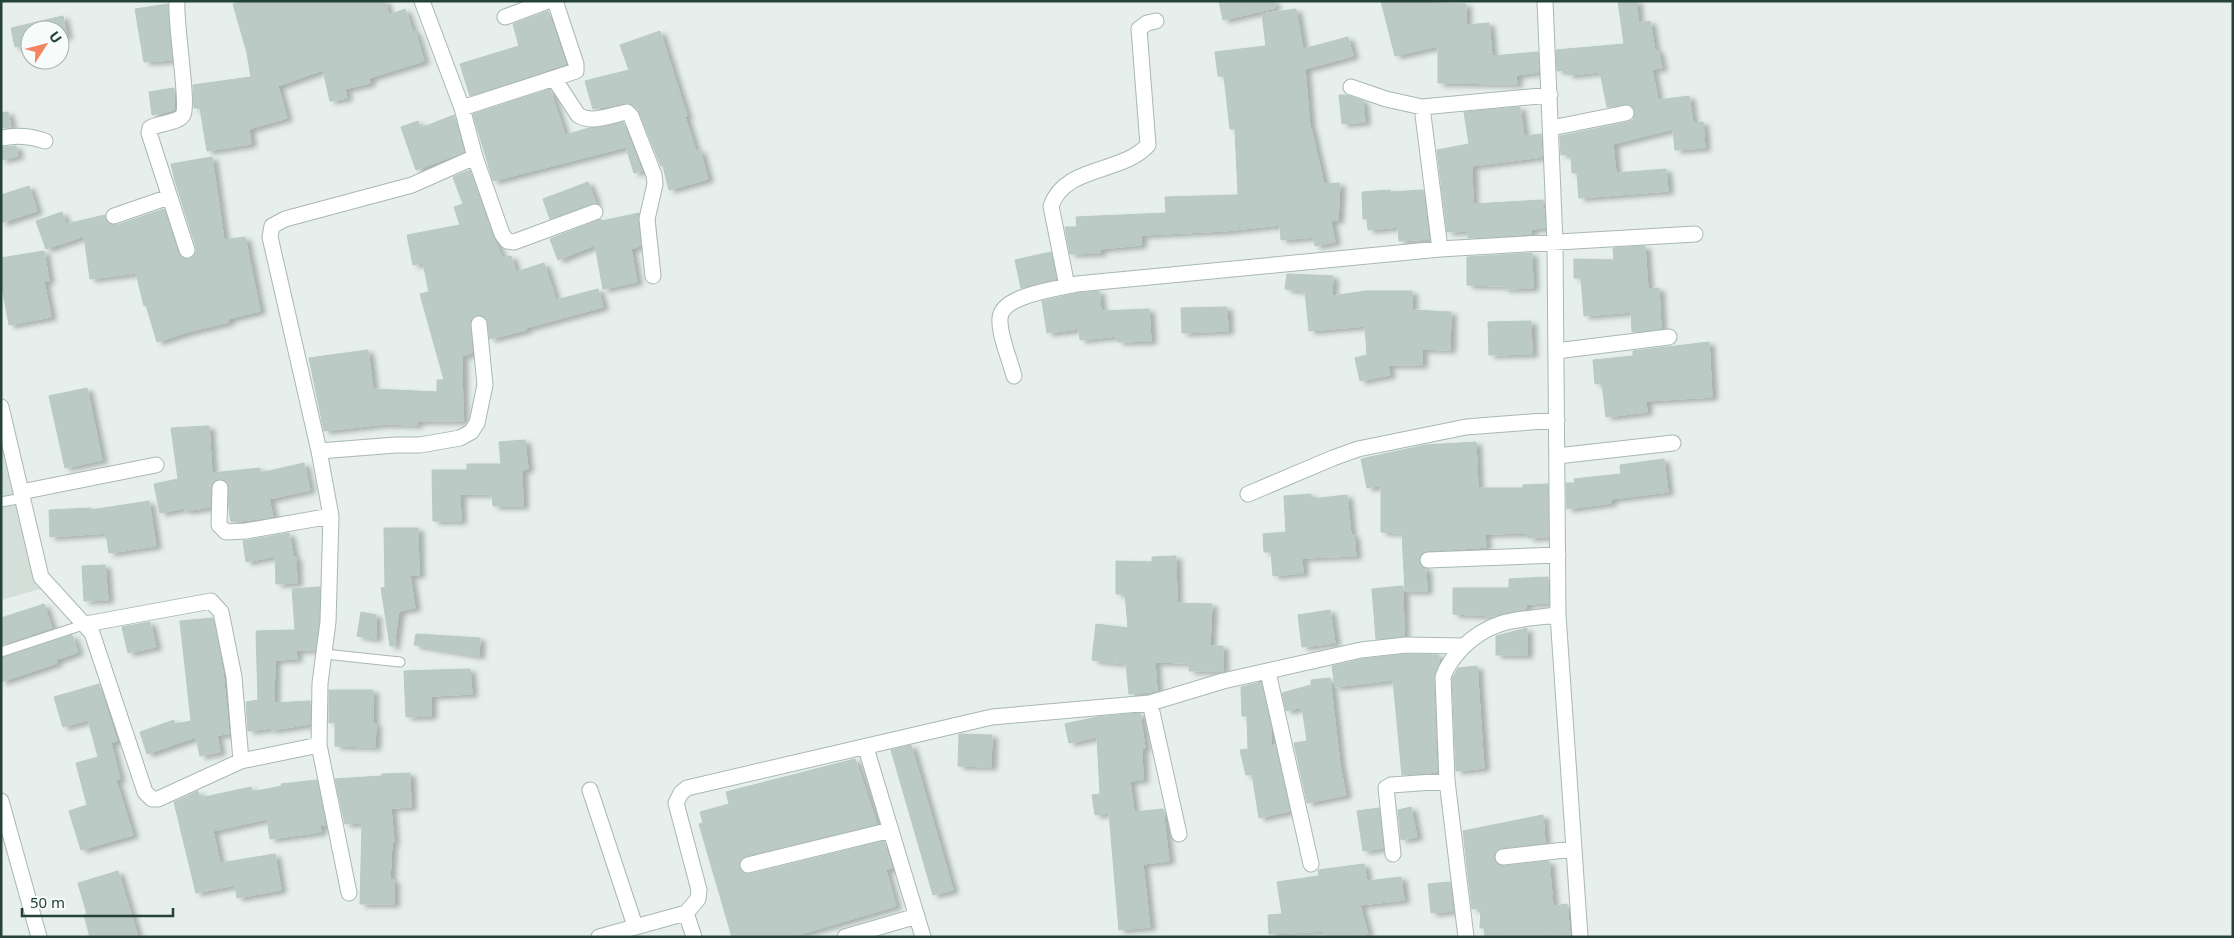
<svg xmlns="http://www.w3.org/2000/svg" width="2234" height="938" viewBox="0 0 2234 938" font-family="'Noto Sans',sans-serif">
<defs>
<filter id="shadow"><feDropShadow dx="5.5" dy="3" stdDeviation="2.5" flood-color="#0004"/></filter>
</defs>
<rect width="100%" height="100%" fill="#e6efeb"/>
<!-- built -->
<path fill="#d4dfda" d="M 7,440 L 40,589 L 1,600 L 1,441 Z"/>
<!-- building -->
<path fill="#bbcac4" stroke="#b8c9c2" filter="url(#shadow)" d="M 242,1 L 385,1 L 389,15 L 405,9 L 413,32 L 415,31 L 424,61 L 369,78 L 370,83 L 345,89 L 347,98 L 330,101 L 323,70 L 278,86 L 287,118 L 249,129 L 251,144 L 207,151 L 200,108 L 194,108 L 193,85 L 251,77 L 247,53 L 233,4 Z
M 1219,1 L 1274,1 L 1275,8 L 1223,20 Z
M 1381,1 L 1466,4 L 1466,25 L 1489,23 L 1492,56 L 1538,52 L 1539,72 L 1516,75 L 1517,84 L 1438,83 L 1438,46 L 1395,56 Z
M 1618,1 L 1637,1 L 1638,23 L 1650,21 L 1655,51 L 1658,50 L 1662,68 L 1652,69 L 1658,100 L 1689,96 L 1693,123 L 1703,122 L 1705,148 L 1675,150 L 1673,129 L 1613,144 L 1616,173 L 1666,169 L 1668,191 L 1579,198 L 1577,173 L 1572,173 L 1571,154 L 1561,155 L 1560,136 L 1628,122 L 1633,120 L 1635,112 L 1629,104 L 1607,107 L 1600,72 L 1568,75 L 1567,70 L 1557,71 L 1556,50 L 1624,44 Z
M 168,4 L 172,60 L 144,62 L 135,9 Z
M 1296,9 L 1303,49 L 1348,37 L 1353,56 L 1305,69 L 1310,128 L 1311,128 L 1324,184 L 1340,183 L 1338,220 L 1331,221 L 1335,242 L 1315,246 L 1313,237 L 1281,240 L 1280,225 L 1224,231 L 1141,235 L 1141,245 L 1100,249 L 1100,253 L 1070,254 L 1065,227 L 1077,227 L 1076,217 L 1166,213 L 1165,197 L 1238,195 L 1235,129 L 1230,129 L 1224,76 L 1218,76 L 1215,52 L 1266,46 L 1262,14 Z
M 548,11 L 566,64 L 470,96 L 460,64 L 519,46 L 513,24 Z
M 63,16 L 67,36 L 60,37 L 60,30 L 30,30 L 30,44 L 15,47 L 11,28 Z
M 660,31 L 687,116 L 685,117 L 696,151 L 700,150 L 708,179 L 669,190 L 663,166 L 661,166 L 638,110 L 630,103 L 625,103 L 593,109 L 585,81 L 629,70 L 620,45 Z
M 174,88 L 174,110 L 152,115 L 149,92 Z
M 550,89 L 565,135 L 589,128 L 623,122 L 642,171 L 634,173 L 626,147 L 493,181 L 473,114 Z
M 1339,95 L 1346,95 L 1363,101 L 1365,122 L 1342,124 Z
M 1520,107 L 1524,136 L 1541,134 L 1542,157 L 1472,166 L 1473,204 L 1543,200 L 1545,228 L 1531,229 L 1531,234 L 1468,238 L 1468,231 L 1447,232 L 1437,150 L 1469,144 L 1464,112 Z
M 8,112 L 11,127 L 1,128 L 1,113 Z
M 454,115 L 464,152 L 416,170 L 401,127 L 418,121 L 421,128 Z
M 16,146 L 18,156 L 1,160 L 1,147 Z
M 212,157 L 224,240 L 245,237 L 260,311 L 228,319 L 229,322 L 188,332 L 157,342 L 146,305 L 144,306 L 136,273 L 90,279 L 84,236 L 46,249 L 36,221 L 62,212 L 66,224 L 105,215 L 108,223 L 117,225 L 164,209 L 178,253 L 185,259 L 190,259 L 196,252 L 196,247 L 175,181 L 171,164 Z
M 470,170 L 493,237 L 503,258 L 511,256 L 516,272 L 544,263 L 556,300 L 598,289 L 603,307 L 526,328 L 526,330 L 490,339 L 486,318 L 479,315 L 473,317 L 470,325 L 472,353 L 462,356 L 463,421 L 417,421 L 417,425 L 384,424 L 324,431 L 309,358 L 368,350 L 373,389 L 437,392 L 437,380 L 444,380 L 420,294 L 429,292 L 423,263 L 413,265 L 407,235 L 460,225 L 454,207 L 463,204 L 453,177 Z
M 588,182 L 596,203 L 550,219 L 543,199 Z
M 29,186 L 37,211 L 1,223 L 1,195 Z
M 1390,190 L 1390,192 L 1423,190 L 1429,239 L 1399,241 L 1398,227 L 1368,230 L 1367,219 L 1363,219 L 1362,192 Z
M 639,213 L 640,246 L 631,249 L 637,282 L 603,289 L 595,245 L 558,260 L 550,239 L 601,219 L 602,221 Z
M 1645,246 L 1648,289 L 1659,288 L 1661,329 L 1632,332 L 1631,312 L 1584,316 L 1581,278 L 1574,278 L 1574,259 L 1614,260 L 1613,248 Z
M 44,251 L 49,281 L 44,281 L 51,317 L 9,325 L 1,282 L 1,258 Z
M 1051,252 L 1056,279 L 1021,288 L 1015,260 Z
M 1532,253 L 1533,288 L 1504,289 L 1504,286 L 1467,285 L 1467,257 Z
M 1287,274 L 1333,276 L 1332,296 L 1366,291 L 1412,291 L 1412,310 L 1451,312 L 1450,350 L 1422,349 L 1422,365 L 1388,365 L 1390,375 L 1360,381 L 1355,358 L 1367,355 L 1365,326 L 1309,331 L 1305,291 L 1285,289 Z
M 1099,291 L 1101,311 L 1149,309 L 1151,341 L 1118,342 L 1117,336 L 1080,340 L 1079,329 L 1047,333 L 1042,301 L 1078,293 Z
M 1227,307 L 1228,331 L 1182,333 L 1181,308 Z
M 1531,321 L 1532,354 L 1489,355 L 1488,322 Z
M 1709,342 L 1712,397 L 1646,401 L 1647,412 L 1606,417 L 1602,383 L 1595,384 L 1593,360 L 1633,356 L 1633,351 Z
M 87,388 L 102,460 L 65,468 L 49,396 Z
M 209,426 L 212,473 L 260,468 L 260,473 L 304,463 L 310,490 L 269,499 L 273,517 L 231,522 L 229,510 L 228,484 L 220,479 L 212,484 L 210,507 L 185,511 L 185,508 L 160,513 L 154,484 L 178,479 L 171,428 Z
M 525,440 L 528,469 L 522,470 L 523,506 L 493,506 L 492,494 L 460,494 L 461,521 L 433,521 L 432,470 L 467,470 L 467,464 L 501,464 L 499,442 Z
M 1476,442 L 1478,488 L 1523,488 L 1523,485 L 1548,484 L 1548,537 L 1528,538 L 1528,533 L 1485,534 L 1486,547 L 1423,552 L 1419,561 L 1420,565 L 1426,569 L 1427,591 L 1405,591 L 1402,533 L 1381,532 L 1381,485 L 1367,488 L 1361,459 L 1425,445 Z
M 1664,459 L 1668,492 L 1611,499 L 1611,503 L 1567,509 L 1566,483 L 1575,483 L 1574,479 L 1621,474 L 1620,465 Z
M 1311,494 L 1311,499 L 1347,495 L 1351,535 L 1354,535 L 1356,556 L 1302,558 L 1303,573 L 1273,576 L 1271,552 L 1264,552 L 1263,534 L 1286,532 L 1284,496 Z
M 149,501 L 156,546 L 109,553 L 106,533 L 50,537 L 49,510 L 91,508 L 91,510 Z
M 384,528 L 418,528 L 419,575 L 410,575 L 415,608 L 399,611 L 394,646 L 390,646 L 381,588 L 385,587 Z
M 289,533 L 294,558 L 296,557 L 297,583 L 276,584 L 275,556 L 246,562 L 243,541 Z
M 1176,556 L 1177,603 L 1212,604 L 1210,646 L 1223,646 L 1223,671 L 1189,671 L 1189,663 L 1155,662 L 1157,691 L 1129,694 L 1126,664 L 1092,660 L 1096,624 L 1128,628 L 1125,594 L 1116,594 L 1116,561 L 1152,562 L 1152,557 Z
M 105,565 L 108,600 L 84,601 L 82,566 Z
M 1548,577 L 1549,603 L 1526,604 L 1526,609 L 1495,616 L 1453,614 L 1453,588 L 1509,588 L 1509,579 Z
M 1403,586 L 1404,636 L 1376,639 L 1372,589 Z
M 320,587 L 319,621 L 315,650 L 296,650 L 297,659 L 275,660 L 274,703 L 310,701 L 310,724 L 272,730 L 271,728 L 248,731 L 246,702 L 258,700 L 256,631 L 295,630 L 292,589 Z
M 44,604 L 52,628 L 1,645 L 1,618 Z
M 1330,610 L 1335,643 L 1302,647 L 1298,615 Z
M 361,612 L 376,615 L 376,639 L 357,636 Z
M 213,618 L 223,672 L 229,734 L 217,735 L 220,752 L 200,756 L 196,737 L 147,754 L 140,732 L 174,720 L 175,724 L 191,721 L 180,621 Z
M 150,622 L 156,647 L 128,653 L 122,627 Z
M 1527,628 L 1527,655 L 1496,655 L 1496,636 Z
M 416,634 L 480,638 L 479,656 L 414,645 Z
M 72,635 L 78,652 L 56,660 L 57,663 L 1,682 L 1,658 Z
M 1406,654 L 1439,655 L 1439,663 L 1434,677 L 1437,772 L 1402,775 L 1393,680 L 1335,687 L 1332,666 L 1363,659 Z
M 1477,666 L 1484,768 L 1456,771 L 1452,679 L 1458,668 Z
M 470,669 L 472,694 L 431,696 L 431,716 L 406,717 L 404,671 Z
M 1330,678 L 1340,765 L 1346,795 L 1307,803 L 1294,743 L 1307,741 L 1302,707 L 1286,711 L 1282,693 L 1311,685 L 1311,680 Z
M 1261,682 L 1271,726 L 1271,746 L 1275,745 L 1290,811 L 1259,818 L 1252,774 L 1246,775 L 1240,750 L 1248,749 L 1247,716 L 1242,716 L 1241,687 Z
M 99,684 L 117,741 L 111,743 L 120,779 L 116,780 L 133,835 L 81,850 L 69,811 L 87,805 L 76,763 L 98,757 L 88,720 L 63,727 L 54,697 Z
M 329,690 L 373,690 L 373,724 L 376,724 L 375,747 L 335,746 L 335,722 L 329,723 Z
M 1140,713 L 1145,748 L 1142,749 L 1143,780 L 1130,781 L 1134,812 L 1163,809 L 1169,861 L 1143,864 L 1150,927 L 1119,930 L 1109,813 L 1095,815 L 1092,795 L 1100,794 L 1097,737 L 1069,743 L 1065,724 L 1097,717 Z
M 959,734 L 992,735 L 991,767 L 958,766 Z
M 911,745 L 953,890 L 933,895 L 891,750 Z
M 855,759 L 877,824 L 746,856 L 739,862 L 739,868 L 745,874 L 750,874 L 884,841 L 892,868 L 886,870 L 896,906 L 791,937 L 732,937 L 699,824 L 703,823 L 700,812 L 729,804 L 726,792 Z
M 410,773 L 411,807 L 391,808 L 394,842 L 392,842 L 390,880 L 394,880 L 394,904 L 360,904 L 362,823 L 345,824 L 335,779 L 382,776 L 382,774 Z
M 317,780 L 326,825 L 320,825 L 321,832 L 270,839 L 267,819 L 213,831 L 220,863 L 275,854 L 281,890 L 237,898 L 235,885 L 196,893 L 174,802 L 198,791 L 200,798 L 251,787 L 252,792 L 282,786 L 281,784 Z
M 1411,807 L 1417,837 L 1401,840 L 1398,810 Z
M 1379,808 L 1383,848 L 1363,851 L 1357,811 Z
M 1543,815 L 1545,843 L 1501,848 L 1495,853 L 1494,859 L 1496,863 L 1504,866 L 1549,861 L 1553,906 L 1567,904 L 1570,935 L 1485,937 L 1484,928 L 1480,928 L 1481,908 L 1472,909 L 1463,831 Z
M 1364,864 L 1367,881 L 1401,877 L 1404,900 L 1360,905 L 1368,934 L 1355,937 L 1326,937 L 1325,931 L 1269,934 L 1268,915 L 1282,914 L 1277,882 L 1319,876 L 1318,870 Z
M 118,871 L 138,937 L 90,937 L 84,915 L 87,914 L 78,883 Z
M 1450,882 L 1453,911 L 1431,913 L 1428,884 Z"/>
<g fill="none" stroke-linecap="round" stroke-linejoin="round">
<defs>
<path id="service" d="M 1,502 L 23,498
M 1,652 L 86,624
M 325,654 L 400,662"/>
<path id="minor" d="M 177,1 C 175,23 189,104 183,115 C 178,123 159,123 150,128 L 149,133 L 187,250
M 422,1 L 462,108 L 475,157 L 502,234 L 507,241 L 514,242 L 595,212
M 1545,1 L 1555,243 L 1558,615 L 1580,937
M 505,17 L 548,1
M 555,80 L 578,115 C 591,124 612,115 627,112 L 631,116 L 654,175 L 655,184 L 647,219 L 653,276
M 1351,87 L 1386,99 L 1422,107 L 1550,95
M 1422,107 L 1440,249
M 462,108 L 576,71 L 576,64 L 555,1
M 1551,128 L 1626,113
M 1,138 C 18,135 29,136 45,141
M 114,216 L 169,197
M 1067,286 L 1051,206 C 1065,165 1122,174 1148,145 L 1139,29 L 1147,23 L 1156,21
M 1556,351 L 1669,337
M 1014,376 C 1010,360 999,335 1000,319 C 1000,295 1058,289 1077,284 L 1440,249 L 1695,234
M 1,407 L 41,577 L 92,633 L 145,792 L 152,799 L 158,799 L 241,761
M 319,451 L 270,237 L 272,226 L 285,219 L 412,185 L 475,157
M 1557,456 L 1673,443
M 220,488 L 219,525 L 226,532 L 246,531 L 331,516
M 21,492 L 156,465
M 1248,494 L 1333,458 L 1358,449 L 1466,427 L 1557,420
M 1428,560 L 1558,555
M 86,624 L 211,601 L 221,612 L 234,677 L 241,761 L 319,745 L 320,683 L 328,622 L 331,516 L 319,451 L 396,445 L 420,445 L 460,438 L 471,432 L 477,423 L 485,385 L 479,324
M 1268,672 L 1311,864
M 1150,703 L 1179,834
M 319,745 L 349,893
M 866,748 L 923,937
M 590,790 L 635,926
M 1,801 L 39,937
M 1393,854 L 1386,788 L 1391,785 L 1447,781
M 1503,857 L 1574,849
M 748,865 L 891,830
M 599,937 L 686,913
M 694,937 L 686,913 L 698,899 L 699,890 L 676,803 L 681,793 L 687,788 L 992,717 L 1150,703 L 1223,681 L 1361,650 L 1406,645 L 1464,646
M 845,937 L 917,916
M 1466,937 L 1447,781 L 1443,677 C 1447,665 1454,657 1462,648 C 1492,618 1518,620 1558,615"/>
</defs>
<!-- service casing -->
<use href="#service" stroke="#a8b8b2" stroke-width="11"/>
<!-- minor casing -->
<use href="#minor" stroke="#a8b8b2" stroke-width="17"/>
<!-- service -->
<use href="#service" stroke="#fff" stroke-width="9"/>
<!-- minor -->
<use href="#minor" stroke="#fff" stroke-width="15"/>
</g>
<!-- border -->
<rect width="2234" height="938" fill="none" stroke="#24423a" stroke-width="5"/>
<!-- north arrow -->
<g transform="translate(45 45) rotate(54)"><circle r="24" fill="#f7fbf9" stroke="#a3b1ad"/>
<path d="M0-4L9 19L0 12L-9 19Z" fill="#f4845f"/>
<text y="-8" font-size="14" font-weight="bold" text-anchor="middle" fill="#24423a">U</text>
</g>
<!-- scale -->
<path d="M22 908v8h151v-8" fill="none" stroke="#24423a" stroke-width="2.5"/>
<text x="30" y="908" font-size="15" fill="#24423a" stroke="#f7fbf9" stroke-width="4" paint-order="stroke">50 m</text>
</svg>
